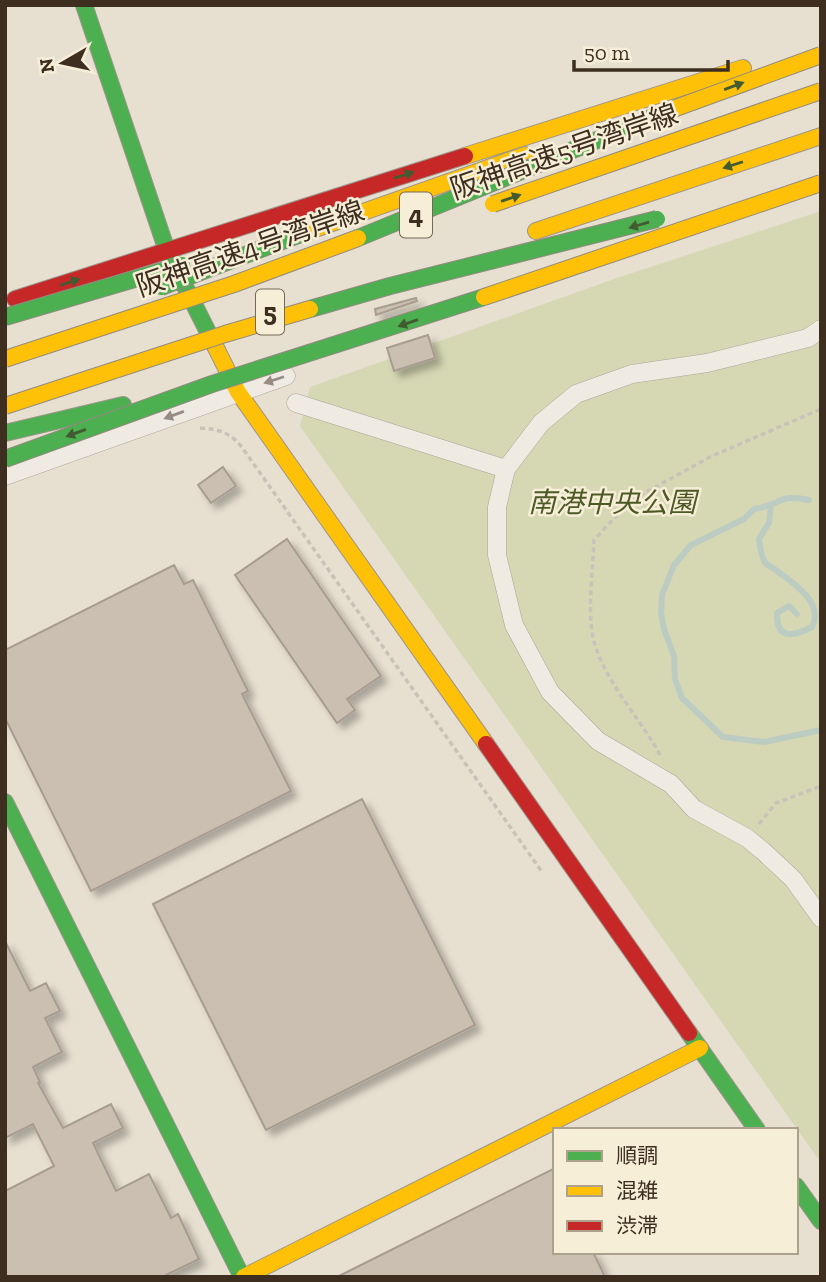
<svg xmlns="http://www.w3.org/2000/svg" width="826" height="1282" viewBox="0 0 826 1282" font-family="'Zilla Slab','Noto Sans JP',serif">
<defs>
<filter id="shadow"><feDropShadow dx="6" dy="6" stdDeviation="3.5" flood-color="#0004"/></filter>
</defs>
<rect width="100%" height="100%" fill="#e7e0d1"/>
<!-- green -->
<path fill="#d6d7b3" d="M 821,211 L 821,1163 L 300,426 L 310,387 L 617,278 Z"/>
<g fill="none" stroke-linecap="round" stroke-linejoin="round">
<!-- stream -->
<path stroke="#bcccc2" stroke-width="6" d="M 809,500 C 779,493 779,506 754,509 L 744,519 L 691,545 L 674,565 L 662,595 L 661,613 L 664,629 L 674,656 L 675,679 L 682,698 L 723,737 L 764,742 L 821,730
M 771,505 L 769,523 L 759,539 C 760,546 761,554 764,561 C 767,566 773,567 777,571 C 794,583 825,604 812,627 C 795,636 776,641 777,613 L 789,606 L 797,614"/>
</g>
<!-- building -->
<path fill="#cbbfb2" stroke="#a89c90" stroke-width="2" filter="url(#shadow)" d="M 416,298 L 417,301 L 376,315 L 375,309 Z
M 428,335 L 435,358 L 394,371 L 387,348 Z
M 223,467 L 236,486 L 211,503 L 198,485 Z
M 287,539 L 381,676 L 347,699 L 355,710 L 337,723 L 235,575 Z
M 174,565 L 184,584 L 193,580 L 248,691 L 242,694 L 291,791 L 91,891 L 5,718 L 5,650 Z
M 362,799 L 475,1025 L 266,1130 L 153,904 Z
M 5,941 L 30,991 L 46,983 L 60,1011 L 45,1018 L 62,1052 L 33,1067 L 40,1082 L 38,1083 L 63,1128 L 111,1104 L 123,1128 L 93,1143 L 116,1191 L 149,1174 L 171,1218 L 178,1214 L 199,1259 L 162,1277 L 5,1277 L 5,1191 L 54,1166 L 33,1124 L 5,1138 Z
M 555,1168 L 555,1252 L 593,1252 L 605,1277 L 337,1277 Z"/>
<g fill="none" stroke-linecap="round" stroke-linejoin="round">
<defs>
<path id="street" d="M 821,329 L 808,338 L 707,363 L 632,374 L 576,394 L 541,423 L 506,469 L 497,507 L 497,555 L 514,625 L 550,692 L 598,741 L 671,784 L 694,809 L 747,838 L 763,851 L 793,879 L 821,918
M 296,403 L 506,469
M 5,476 L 286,376"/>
<path id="fast" d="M 84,5 L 167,251 L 211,338
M 5,433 L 123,405
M 5,802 L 242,1277
M 689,1033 L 757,1130
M 796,1186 L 821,1221"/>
<path id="slow" d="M 465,156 L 743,68
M 536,231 L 821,136
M 298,235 L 525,155
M 211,338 L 238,392 L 486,744
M 244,1277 L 700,1048"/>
<path id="jam" d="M 15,299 L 465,156
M 486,744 L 689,1033"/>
</defs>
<!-- street casing -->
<use href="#street" stroke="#ada599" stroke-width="19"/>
<!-- fast casing -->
<use href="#fast" stroke="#9c958a" stroke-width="18"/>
<!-- slow casing -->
<use href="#slow" stroke="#9c958a" stroke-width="18"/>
<!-- jam casing -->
<use href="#jam" stroke="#9c958a" stroke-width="18"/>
<!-- path -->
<path stroke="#c8c2b9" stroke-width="3.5" stroke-dasharray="5 3.5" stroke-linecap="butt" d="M 200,428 C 218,429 229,432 241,446 L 542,872
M 660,755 C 640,717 599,676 592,632 C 588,604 593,568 594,540 L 630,501 L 710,457 L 821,409
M 759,824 L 776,803 L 821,786"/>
<!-- street -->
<use href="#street" stroke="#efebe3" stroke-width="18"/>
<!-- fast -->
<use href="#fast" stroke="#4caf50" stroke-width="16"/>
<!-- slow -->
<use href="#slow" stroke="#ffc107" stroke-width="16"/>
<!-- jam -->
<use href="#jam" stroke="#c62828" stroke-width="16"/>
<defs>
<path id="fast-bridge" d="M 358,238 L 673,109
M 161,287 L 298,235
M 310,309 L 390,286 L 657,219
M 5,317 L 182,265
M 5,459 L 212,384 L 484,297"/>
<path id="slow-bridge" d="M 673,109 L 821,55
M 493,204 L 821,91
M 484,297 L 821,183
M 5,359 L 234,284 L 358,238
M 5,406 L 225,334 L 310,309"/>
</defs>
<!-- fast-bridge casing -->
<use href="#fast-bridge" stroke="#928b80" stroke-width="18" stroke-linecap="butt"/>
<!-- slow-bridge casing -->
<use href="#slow-bridge" stroke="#928b80" stroke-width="18" stroke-linecap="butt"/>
<!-- fast-bridge -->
<use href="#fast-bridge" stroke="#4caf50" stroke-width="16"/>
<!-- slow-bridge -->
<use href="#slow-bridge" stroke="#ffc107" stroke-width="16"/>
</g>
<!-- one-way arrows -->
<defs><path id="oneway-solid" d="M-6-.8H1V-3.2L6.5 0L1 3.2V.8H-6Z" transform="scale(1.75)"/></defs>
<g fill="#425b31">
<use href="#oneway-solid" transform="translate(734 86) rotate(-20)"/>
<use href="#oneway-solid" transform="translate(733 165) rotate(162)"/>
<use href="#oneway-solid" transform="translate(404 175) rotate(-18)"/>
<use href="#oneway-solid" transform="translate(511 198) rotate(-19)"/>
<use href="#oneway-solid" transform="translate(639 225) rotate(164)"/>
<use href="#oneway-solid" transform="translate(70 282) rotate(-18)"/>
<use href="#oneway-solid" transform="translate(408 323) rotate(161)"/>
<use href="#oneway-solid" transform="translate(76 433) rotate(160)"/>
</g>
<g fill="#968c82">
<use href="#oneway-solid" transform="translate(274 380) rotate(162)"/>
<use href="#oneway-solid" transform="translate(174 415) rotate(160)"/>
</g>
<g text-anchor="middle" stroke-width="5" stroke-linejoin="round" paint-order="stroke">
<!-- shield labels -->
<g fill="#f7eed8" stroke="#756857" stroke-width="2">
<rect x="400" y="192.5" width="32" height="45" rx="5"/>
<rect x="256" y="289.5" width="28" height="45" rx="5"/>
</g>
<g font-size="26" font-weight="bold" fill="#3d2e20">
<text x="416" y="224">4</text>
<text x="270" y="321">5</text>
</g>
<!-- street labels -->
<g font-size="28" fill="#3d2e20" stroke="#f7eed8">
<text transform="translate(564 151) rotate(-19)" y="10">阪神高速5号湾岸線</text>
<text transform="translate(250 248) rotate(-19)" y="10">阪神高速4号湾岸線</text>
</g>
<!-- park labels -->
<g font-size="28" font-style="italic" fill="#4d5a26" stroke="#f7eed8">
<text x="612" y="512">南港中央公園</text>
</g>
</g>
<!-- border -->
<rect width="826" height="1282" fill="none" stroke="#3d2e20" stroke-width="14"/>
<!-- legend -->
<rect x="553" y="1128" width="245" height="126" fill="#f7eed8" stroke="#ada18e" stroke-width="2"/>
<rect x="567" y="1151" width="35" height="10" fill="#4caf50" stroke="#ada18e" stroke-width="2"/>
<text x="616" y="1163" font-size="21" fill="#3d2e20">順調</text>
<rect x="567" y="1186" width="35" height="10" fill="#ffc107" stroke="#ada18e" stroke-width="2"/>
<text x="616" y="1198" font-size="21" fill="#3d2e20">混雑</text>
<rect x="567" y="1221" width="35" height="10" fill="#c62828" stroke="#ada18e" stroke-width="2"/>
<text x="616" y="1233" font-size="21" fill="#3d2e20">渋滞</text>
<!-- north arrow -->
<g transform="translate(63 63) rotate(261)" stroke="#f7eed8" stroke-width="5" paint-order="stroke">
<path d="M0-5L12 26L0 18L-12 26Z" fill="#3d2e20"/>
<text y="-10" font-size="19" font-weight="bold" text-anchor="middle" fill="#3d2e20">N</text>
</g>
<!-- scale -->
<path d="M574 60v10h154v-10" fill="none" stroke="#3d2e20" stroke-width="3.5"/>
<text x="584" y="60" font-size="21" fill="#3d2e20" stroke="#f7eed8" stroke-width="5" paint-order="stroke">50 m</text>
</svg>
